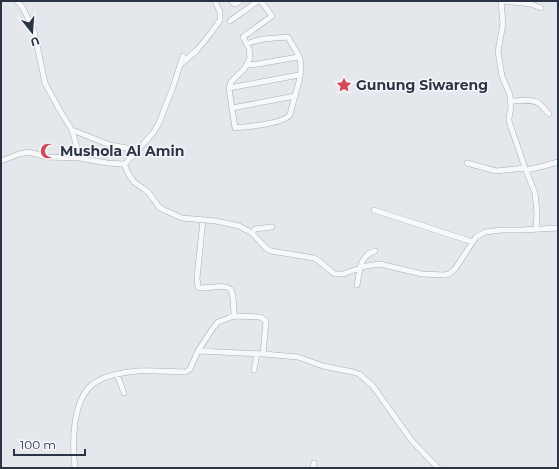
<svg xmlns="http://www.w3.org/2000/svg" width="559" height="469" viewBox="0 0 559 469" font-family="Montserrat,sans-serif">
<rect width="100%" height="100%" fill="#e4e7ec"/>
<g fill="none" stroke-linecap="round" stroke-linejoin="round">
<defs>
<path id="street" d="M 17,1 L 23,8 L 34,31 L 45,83 L 59,109 L 72,130 L 80,158
M 232,1 L 233,3 L 235,4 L 240,1
M 501,1 L 503,24 L 498,51 L 499,58 L 502,76 L 510,95 L 511,107 L 509,118 L 509,121 L 525,168 L 535,193 L 537,214 L 536,228
M 504,1 L 531,4 L 541,8
M 230,21 L 258,1
M 247,44 C 260,38 274,38 288,37 C 291,44 298,52 300,59 C 304,76 293,98 290,115 C 279,125 250,126 235,128 L 229,88 L 231,82 L 245,68 L 250,58 L 249,48 L 243,37 L 272,16 L 261,1
M 181,64 L 197,50 L 211,33 L 220,20 L 220,12 L 215,1
M 246,65 L 258,64 L 298,57
M 229,88 L 299,75
M 511,101 C 520,101 533,98 540,104 C 543,107 546,111 549,114
M 232,108 L 295,96
M 72,130 L 110,145 L 127,148 L 131,152 L 132,157
M 1,161 L 19,154 L 29,152 L 47,157 L 80,158 L 107,163 L 124,164 L 126,163 L 153,133 L 159,123 L 173,87 L 183,56
M 467,163 L 496,171 L 525,168
M 124,164 L 129,175 L 134,182 L 144,189 L 149,193 L 159,207 L 164,210 L 182,218 L 216,221 L 239,226 L 252,233 L 266,248 L 271,251 L 314,258 L 319,261 L 332,272 L 335,274 L 343,274 L 366,266 L 380,264 L 422,274 L 444,275 L 449,274 L 455,269 L 476,237 L 485,232 L 502,230 L 522,230 L 558,228
M 526,170 L 540,167 L 558,162
M 374,210 L 473,242
M 203,220 L 197,278 L 198,287 L 200,288 C 233,286 233,281 234,316
M 252,233 L 255,229 L 272,227
M 357,285 C 360,271 359,256 375,251
M 198,351 L 263,354 L 298,357 L 323,366 L 353,372 L 359,374 L 372,385 L 380,396 L 412,441 L 438,468
M 254,370 L 257,354
M 117,374 L 124,393
M 75,468 C 72,444 72,400 93,384 C 103,376 124,372 137,371 C 153,370 170,372 186,372 L 190,369 L 198,351 L 213,328 L 218,322 L 234,316 L 260,317 L 265,320 L 266,321 L 263,354
M 313,468 L 314,463"/>
</defs>
<!-- street casing -->
<use href="#street" stroke="#a9aeb7" stroke-width="6"/>
<!-- street -->
<use href="#street" stroke="#f7f8fa" stroke-width="5"/>
</g>
<!-- icons -->
<defs>
<symbol id="sight-bare" viewBox="-9 -9 18 18"><path d="M0-6L1.8-2.2L6-1.7L2.9 1.2L3.7 5.4L0 3.3L-3.7 5.4L-2.9 1.2L-6-1.7L-1.8-2.2Z" fill="#d1495b" stroke="#f4f6f9" stroke-width="2.5" paint-order="stroke"/></symbol>
<symbol id="mosque-bare" viewBox="-9 -9 18 18"><path d="M3.5-4.9A6 6 0 1 0 3.5 4.9A5 5 0 1 1 3.5-4.9Z" fill="#d1495b" stroke="#f4f6f9" stroke-width="2.5" paint-order="stroke"/></symbol>
</defs>
<g fill-rule="evenodd">
<use href="#sight-bare" x="333" y="74" width="22" height="22"/>
<use href="#mosque-bare" x="37" y="140" width="22" height="22"/>
</g>
<g text-anchor="middle" stroke-width="3" stroke-linejoin="round" paint-order="stroke">
<!-- poi labels -->
<g font-size="14" font-weight="bold" fill="#2b3445" stroke="#f4f6f9" text-anchor="start">
<text x="356" y="90">Gunung Siwareng</text>
<text x="60" y="156">Mushola Al Amin</text>
</g>
</g>
<!-- border -->
<rect width="559" height="469" fill="none" stroke="#2b3445" stroke-width="4"/>
<!-- north arrow -->
<g transform="translate(32 32) rotate(163)" stroke="#f4f6f9" stroke-width="3" paint-order="stroke">
<path d="M0-3L7 15L0 10L-7 15Z" fill="#2b3445"/>
<text y="-6" font-size="11" font-weight="bold" text-anchor="middle" fill="#2b3445">U</text>
</g>
<!-- scale -->
<path d="M14 449v6h71v-6" fill="none" stroke="#2b3445" stroke-width="2"/>
<text x="20" y="449" font-size="12" fill="#2b3445" stroke="#f4f6f9" stroke-width="3" paint-order="stroke">100 m</text>
</svg>
